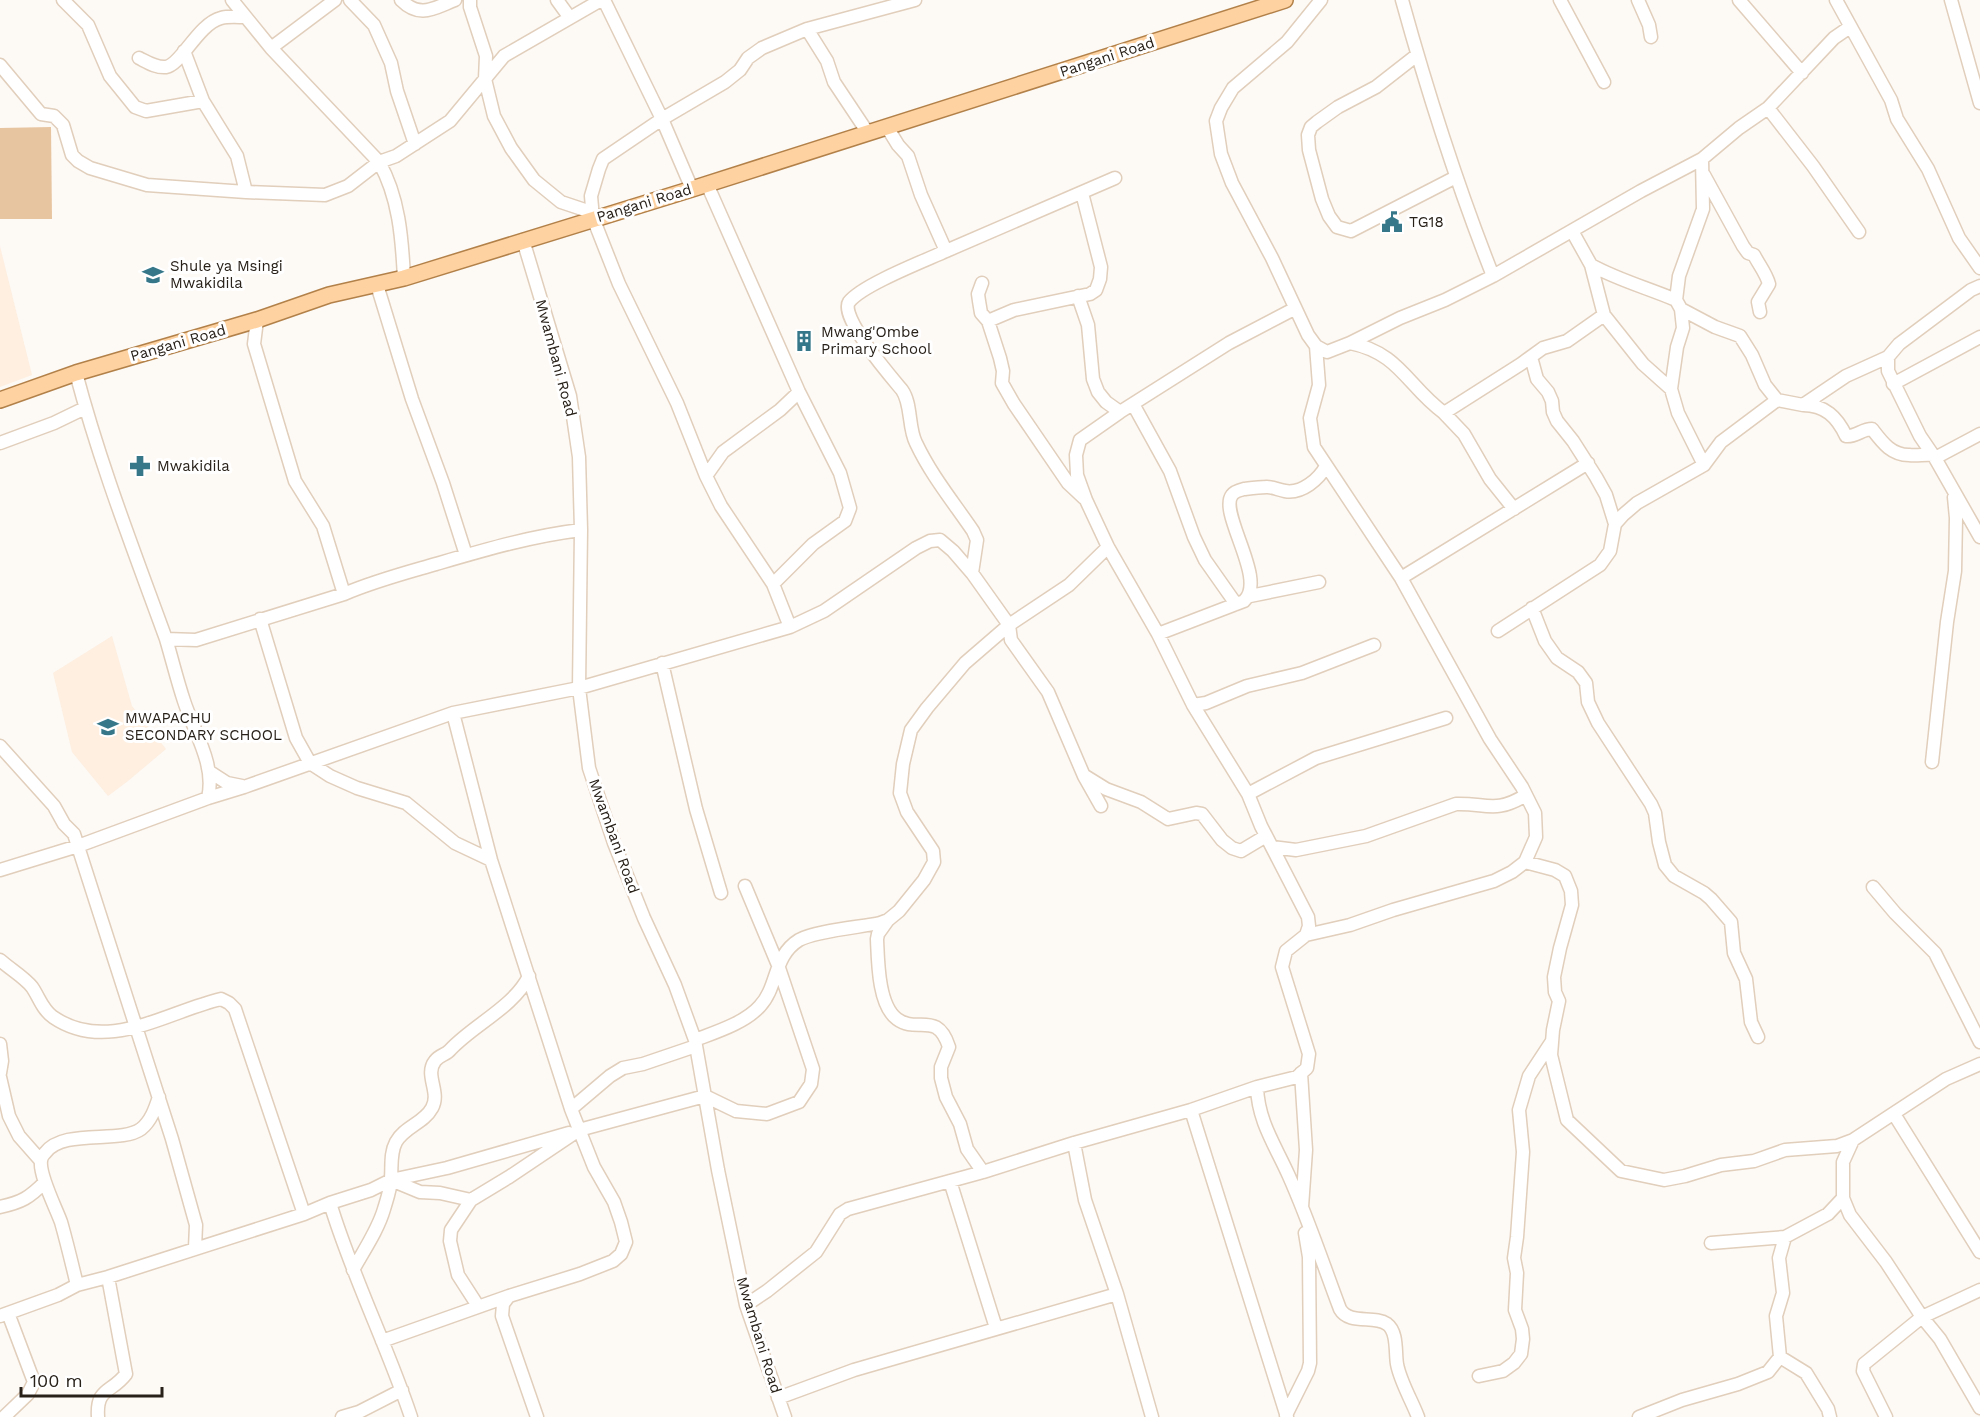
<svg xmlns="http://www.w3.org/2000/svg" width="1980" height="1417" viewBox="0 0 1980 1417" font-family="'Work Sans',sans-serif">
<rect width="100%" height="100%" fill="#fdf9f5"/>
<!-- built -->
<path fill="#feefe0" d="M 0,246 L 32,375 L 0,387 Z
M 112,636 L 132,706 L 166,749 L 128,781 L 108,796 L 72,752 L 53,673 Z"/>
<!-- green -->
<path fill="#e8c5a1" d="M 51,127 L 52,219 L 0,219 L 0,128 Z"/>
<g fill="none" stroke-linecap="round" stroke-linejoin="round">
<defs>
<path id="minor" d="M 63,0 L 88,25 L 110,76 L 135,107 L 146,111 L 203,101
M 350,0 L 374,25 L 391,63 L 397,91 L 415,144
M 401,0 C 420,19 434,8 455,0
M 470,0 L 470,7 L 486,56 L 485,79 L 494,116 L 511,148 L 534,180 L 561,202 L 591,212
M 557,0 L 570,18
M 604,0 L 662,119 L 692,189
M 915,0 L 807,29 L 762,48 L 748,58 L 740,70 L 725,82 L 662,119 L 603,159 L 599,169 L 591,196 L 593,218 L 619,284 L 677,403 L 706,476 L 721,506 L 773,584 L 790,627 L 824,611 L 916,548 L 930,541 L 940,540 L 953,551 L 972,573 L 1009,625 L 1011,640 L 1048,692 L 1084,776 L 1101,806
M 1321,0 L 1287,42 L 1233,88 L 1221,108 L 1216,121 L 1221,154 L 1232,183 L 1272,258 L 1308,335 L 1316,346 L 1327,352 L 1350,343 L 1400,318 L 1445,300 L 1493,276 L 1641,191 L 1702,159 L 1739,128 L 1768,108 L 1834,38 L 1850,27
M 1402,0 C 1428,94 1457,185 1493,276
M 1560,0 L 1604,82
M 1638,0 L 1649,25 L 1651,37
M 1739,0 L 1802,73
M 1836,0 L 1891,100 L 1897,119 L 1928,169 L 1959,238 L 1980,268
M 1951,0 L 1980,103
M 807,29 L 827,61 L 834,82 L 868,133
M 271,48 L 335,0
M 184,51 L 203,101 L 237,156 L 246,192
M 1417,55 L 1376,87 L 1338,107 L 1317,122 L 1311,127 L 1308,135 L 1309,150 L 1322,199 L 1329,216 L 1337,227 L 1351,231 L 1456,177
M 139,58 C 147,62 156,68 166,67 C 181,65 198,24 221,18 C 228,16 238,17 245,17
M 0,65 L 41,114 L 54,116 L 63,125 L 72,155 L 78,161 L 90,168 L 147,185 L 246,192 L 325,195 L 348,186 L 379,162 L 271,48 L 232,0
M 1768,108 L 1813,166 L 1859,232
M 887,127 L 898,145 L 908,156 L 921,195 L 946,251 C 924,261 862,285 849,302 C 839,317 892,378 902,390 C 912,404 908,428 916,443 C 931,475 954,503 973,531 L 977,540 L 972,573
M 1702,159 L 1703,209 L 1679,276 L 1676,300 L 1681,309 L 1683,328 L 1677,347 L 1671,389 L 1678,413 L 1704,465
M 1704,175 L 1743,246 L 1748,253 L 1754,255 C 1759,265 1766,273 1769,284 L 1758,302 L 1760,312
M 707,184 L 799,392 L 840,473 L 850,508 L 845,521 L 813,544 L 773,584
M 1572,231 L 1591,265 L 1604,315 L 1643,364 L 1671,389
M 523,240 L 570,396 L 579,457 L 581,530 L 579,688 L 589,768 L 614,843 L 644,918 L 675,985 L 695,1040 L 718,1170 L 746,1305 L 785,1417
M 946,251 L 1115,178
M 1591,265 C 1618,280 1648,288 1676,300
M 404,278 C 402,238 399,197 379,162 L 396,156 L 450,121 L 504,56 L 601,0
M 982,283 L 978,294 L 979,301 L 981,313 L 988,321 L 1000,358 L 1003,371 L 1002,383 L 1014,404 L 1068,483 L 1084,498
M 377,285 L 412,399 L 443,483 L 466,555
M 1980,286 L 1971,290 L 1899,344 L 1888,357 L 1888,371 L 1920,436 L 1935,458 L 1980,537
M 1078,296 L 1088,325 L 1093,379 L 1098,392 L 1106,402 L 1120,412
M 1681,309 L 1715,327 L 1740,336 L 1752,355 L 1765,385 L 1777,400 L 1803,405 L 1846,376 L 1888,357
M 257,320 L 254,344 L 295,481 L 323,526 L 344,594
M 988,321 L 1014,310 L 1090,294 L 1096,290 L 1100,279 L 1101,267 L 1082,193
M 1350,343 C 1400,353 1407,386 1444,413 L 1521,364 L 1543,348 L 1567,341 L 1604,315
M 1531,357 L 1537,379 L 1548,392 L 1552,401 L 1553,412 L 1557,421 L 1573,441 L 1596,477 L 1606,495 L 1615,524
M 76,373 C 100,464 134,551 166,639 L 196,640 L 344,594 C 374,581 405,573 436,564 C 484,550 531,536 581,530
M 1893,384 L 1980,337
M 1133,404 L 1170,471 L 1194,537 L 1205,560 L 1236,604
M 1803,405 C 1825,405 1837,417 1846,436 C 1856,437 1862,429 1872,429 C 1882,442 1891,455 1909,455 C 1918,456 1925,454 1933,455
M 1444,413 L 1464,434 L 1490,479 L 1514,509
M 0,443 L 54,423 L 85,408
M 1935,458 L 1980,434
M 706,476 L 723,452 L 780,410 L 799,392
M 1401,578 L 1588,463
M 1250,596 L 1319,582
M 1532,608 L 1545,641 L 1557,658 L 1578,672 L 1586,683 L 1588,702 L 1598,723 L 1651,804 L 1655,813 L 1659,842 L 1665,865 L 1674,876 L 1704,893 L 1711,899 L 1731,922 L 1734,953 L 1746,979 L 1751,1022 L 1758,1037
M 260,619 L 296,738 L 310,763 L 330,776 L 357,788 L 406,803 L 455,843 L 491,860
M 1498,631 L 1600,565 L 1610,551 L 1615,524 L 1623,515 L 1637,503 L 1704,465 L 1721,442 L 1777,400
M 1158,634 L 1244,601 C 1268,580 1218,513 1232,495 C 1234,492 1240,490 1244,489 C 1252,488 1259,487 1267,487 C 1273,487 1279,490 1285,491 C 1302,494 1319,479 1326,466
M 166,639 C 172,659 177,680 184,701 C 194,732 216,765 208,798
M 662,663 L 696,809 L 721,893
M 1193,705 L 1206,703 L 1247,686 L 1302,673 L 1374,645
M 0,746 L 54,806 L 64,824 L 74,834 L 172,1139 L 196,1225 L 195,1248
M 1932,762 L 1947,622 L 1955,571 L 1956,518 L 1954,497
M 210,772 L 227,783 L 242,786
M 1085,776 L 1106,789 L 1141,802 L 1168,819 L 1196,813 L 1202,814 L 1222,840 L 1232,848 L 1241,851 L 1266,836
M 1248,794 L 1316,758 L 1446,718
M 1272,847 L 1296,850 L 1366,836 L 1456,804 C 1487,803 1495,814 1526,795
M 1525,862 L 1555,870 L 1565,876 L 1571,891 L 1572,905 L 1560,948 L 1554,977 L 1555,992 L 1559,1001 L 1553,1030 L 1551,1055 L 1567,1120 L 1621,1171 L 1664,1180 L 1685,1176 L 1721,1165 L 1754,1161 L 1785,1150 L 1837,1146 L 1853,1140
M 0,870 L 78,846 L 208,798 L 244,787 L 453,713 L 579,688 L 790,627
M 1873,887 L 1895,913 L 1935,953 L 1980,1042
M 888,920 L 878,934 L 877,939 C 878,961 878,1005 897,1019 C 917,1034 937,1010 949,1047 L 941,1067 L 941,1078 L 946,1097 L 960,1124 L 967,1149 L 983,1172
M 1306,935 L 1350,925 L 1393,910 L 1494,881 L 1512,872 L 1525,862 L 1536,837 L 1535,813 L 1522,787 L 1490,739 L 1401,578 L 1314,447 L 1310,418 L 1319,385 L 1316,346
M 0,960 C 10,969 24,977 32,987 C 39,997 42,1009 53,1017 C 107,1054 166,1012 221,999 L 229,1003 L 235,1009 L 304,1214
M 695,1040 C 716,1032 745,1023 760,1006 C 778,987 773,956 799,940 C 815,931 861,927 880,923 L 888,920 L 899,911 L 924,880 L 934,862 L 933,851 L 907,812 L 900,793 L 903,764 L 911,730 L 927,708 L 965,663 L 1009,625 L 1069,585 L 1108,547
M 0,1044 L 2,1061 L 0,1073
M 1980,1064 L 1946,1079 L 1853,1140 L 1843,1162 L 1843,1198 L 1850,1215 L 1886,1262 L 1922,1317 L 1940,1339 L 1980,1408
M 1301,1073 L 1306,1150 L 1302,1207
M 0,1077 L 9,1116 L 19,1136 L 41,1161
M 1257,1087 C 1258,1121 1275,1145 1288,1174 C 1308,1218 1323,1264 1340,1309 C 1349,1325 1374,1315 1387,1324 C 1398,1332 1395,1353 1397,1364 C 1400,1381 1412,1401 1418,1417
M 571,1109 L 610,1076 L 623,1068 L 643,1064 L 696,1046
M 1191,1110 L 1287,1417
M 1894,1114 L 1980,1252
M 1074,1143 L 1085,1200 L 1117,1294 L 1152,1417
M 391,1180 L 420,1192 L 440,1193 L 471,1200
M 950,1181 L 996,1328
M 330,1203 C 352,1276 387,1345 411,1417
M 0,1207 C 22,1202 29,1198 45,1182
M 1785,1237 L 1779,1258 L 1783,1293 L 1776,1316 L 1780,1357 L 1806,1373 L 1828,1409 L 1830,1417
M 1711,1243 L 1785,1237 L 1828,1214 L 1843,1198
M 353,1270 C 364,1250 378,1230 384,1209 C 387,1199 391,1188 391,1178 C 392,1166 390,1153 396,1142 C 404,1127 424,1123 432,1108 C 441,1092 424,1075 435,1061 C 439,1055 446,1055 450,1050 C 473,1025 514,1007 529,976
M 77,1285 C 72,1264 67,1243 61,1222 C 56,1208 39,1175 41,1161 C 41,1158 43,1155 45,1153 C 63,1128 120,1144 141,1129 C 151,1121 155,1109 159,1097
M 509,1296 L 503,1304 L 502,1316 L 537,1417
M 746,1305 L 767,1291 L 816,1252 L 840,1214 L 848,1209 L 983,1172 L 1074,1143 L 1191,1110 L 1257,1087 L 1297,1077 L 1307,1068 L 1309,1054 L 1282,967 L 1286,951 L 1306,935 L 1309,926 L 1308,917 L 1261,826 L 1248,794 L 1193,705 L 1158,634 L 1108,547 L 1086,500 L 1077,475 L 1076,455 L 1080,440 L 1120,412 L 1229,343 L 1294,309
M 478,1306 L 458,1275 L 450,1241 L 451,1230 L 471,1200 L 509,1177 L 579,1130 L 705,1096 L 736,1111 L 767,1114 L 799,1102 L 811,1084 L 813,1069 L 778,965 L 745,886
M 0,1316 L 58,1295 L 77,1285 L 108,1277 L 304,1214 L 330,1203 L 371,1190 L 391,1180 L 447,1168 L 569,1133
M 382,1341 L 509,1296 L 580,1274 L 613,1261 L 621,1254 L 626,1242 L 621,1222 L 614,1202 L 594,1167 L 571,1109 L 491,860 L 453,713
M 1479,1376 L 1503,1371 L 1514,1363 L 1521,1354 L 1523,1339 L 1522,1329 L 1515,1310 L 1517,1273 L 1514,1258 L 1517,1237 L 1523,1152 L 1519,1110 L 1529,1076 L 1552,1041
M 778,1398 L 854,1370 L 1117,1294
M 1286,1415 L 1308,1371 L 1310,1363 L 1309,1257 L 1305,1233
M 4,1417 L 28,1394 L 34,1382 L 8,1313
M 98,1417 C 96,1387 112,1393 126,1374 L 108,1277
M 342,1417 L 359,1412 L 402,1390
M 1639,1417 L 1682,1400 L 1738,1384 L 1768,1372 L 1780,1357
M 1886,1417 L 1863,1371 L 1864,1364 L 1922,1317 L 1980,1290"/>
<path id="major" d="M 0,400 L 76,373 L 257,320 L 329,295 L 404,278 L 692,189 L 1285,0"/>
</defs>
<!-- minor casing -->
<use href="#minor" stroke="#e1cebb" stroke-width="15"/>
<!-- major casing -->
<use href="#major" stroke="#b28149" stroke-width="18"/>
<!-- minor -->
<use href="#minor" stroke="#fff" stroke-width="12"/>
<!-- major -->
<use href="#major" stroke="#fed2a1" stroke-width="15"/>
</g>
<!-- icons -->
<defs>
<symbol id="civic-bare" viewBox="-9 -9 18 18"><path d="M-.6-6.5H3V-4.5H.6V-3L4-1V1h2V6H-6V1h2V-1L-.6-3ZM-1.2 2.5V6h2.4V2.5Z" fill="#36788a" stroke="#fff" stroke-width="2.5" paint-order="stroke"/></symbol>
<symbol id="school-bare" viewBox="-9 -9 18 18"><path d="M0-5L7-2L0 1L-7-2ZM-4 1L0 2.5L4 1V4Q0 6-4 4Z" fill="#36788a" stroke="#fff" stroke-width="2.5" paint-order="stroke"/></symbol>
<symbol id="building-bare" viewBox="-9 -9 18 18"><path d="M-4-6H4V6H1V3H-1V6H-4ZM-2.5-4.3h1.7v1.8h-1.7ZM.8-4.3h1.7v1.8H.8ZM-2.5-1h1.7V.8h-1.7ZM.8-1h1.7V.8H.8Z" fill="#36788a" stroke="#fff" stroke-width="2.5" paint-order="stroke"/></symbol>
<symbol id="pharmacy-bare" viewBox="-9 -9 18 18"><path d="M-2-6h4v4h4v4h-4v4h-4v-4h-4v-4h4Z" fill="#36788a" stroke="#fff" stroke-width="2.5" paint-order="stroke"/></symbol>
</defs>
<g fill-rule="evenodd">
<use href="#civic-bare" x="1377" y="207" width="30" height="30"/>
<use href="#school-bare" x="138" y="260" width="30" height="30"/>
<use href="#building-bare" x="789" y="326" width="30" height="30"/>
<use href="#pharmacy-bare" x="125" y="451" width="30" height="30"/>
<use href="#school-bare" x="93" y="712" width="30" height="30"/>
</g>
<g text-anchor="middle" stroke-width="6" stroke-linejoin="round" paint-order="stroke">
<!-- street labels -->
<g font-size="15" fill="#28211a" stroke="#fff">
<text transform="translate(1107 57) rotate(-18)" y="5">Pangani Road</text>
<text transform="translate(644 203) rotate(-17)" y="5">Pangani Road</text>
<text transform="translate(178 343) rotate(-16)" y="5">Pangani Road</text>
<text transform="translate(556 358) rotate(75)" y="5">Mwambani Road</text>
<text transform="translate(614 836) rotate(70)" y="5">Mwambani Road</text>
<text transform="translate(759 1335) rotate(73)" y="5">Mwambani Road</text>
</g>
<!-- poi labels -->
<g font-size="15" fill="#28211a" stroke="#fff" text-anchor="start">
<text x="1409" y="227">TG18</text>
<text x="170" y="271">Shule ya Msingi<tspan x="170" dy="17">Mwakidila</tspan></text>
<text x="821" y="337">Mwang'Ombe<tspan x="821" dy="17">Primary School</tspan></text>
<text x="157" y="471">Mwakidila</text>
<text x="125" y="723">MWAPACHU<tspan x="125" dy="17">SECONDARY SCHOOL</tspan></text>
</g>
</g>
<!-- scale -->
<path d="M21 1387v9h141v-9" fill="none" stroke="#28211a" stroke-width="3"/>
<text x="30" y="1387" font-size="18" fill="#28211a" stroke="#ffffff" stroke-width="4.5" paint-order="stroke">100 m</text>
</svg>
